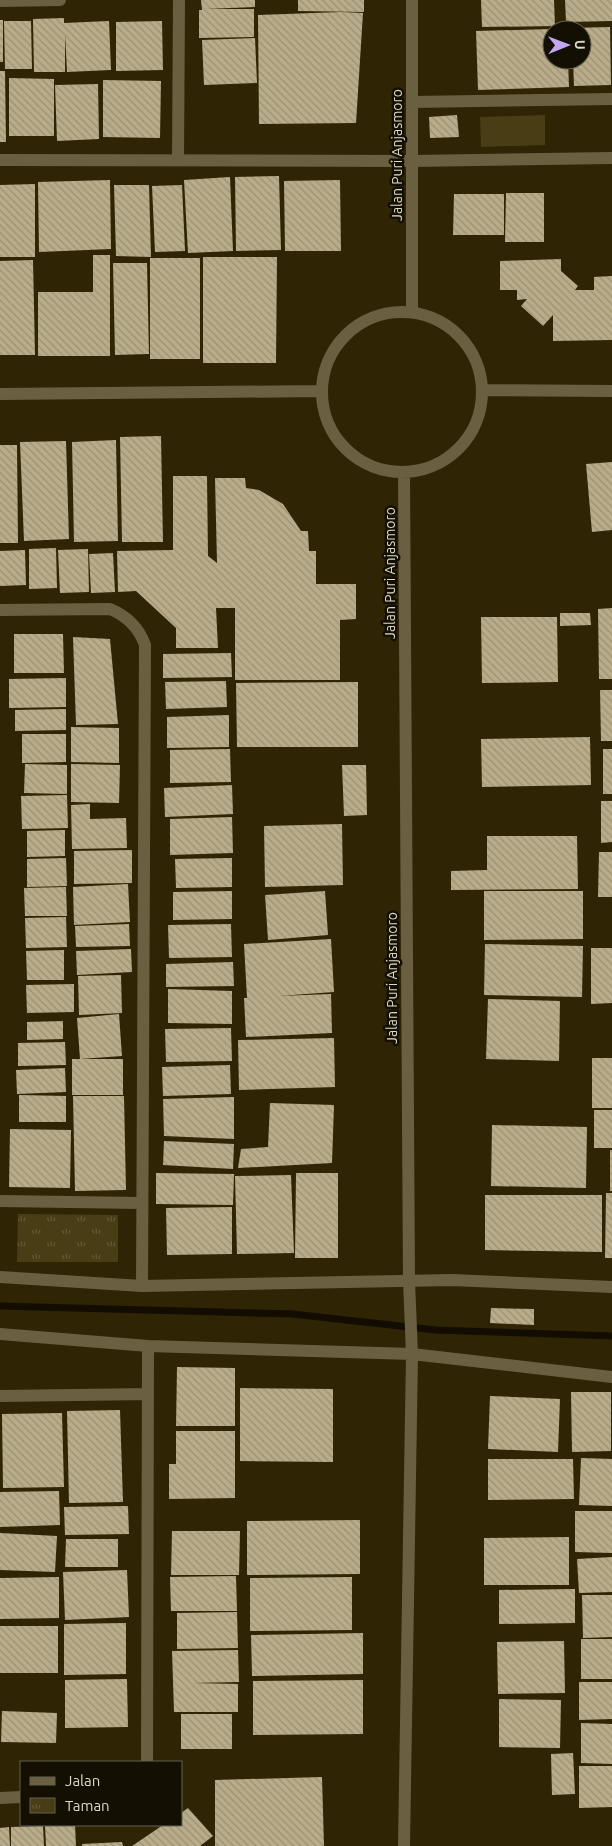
<svg xmlns="http://www.w3.org/2000/svg" width="612" height="1846" viewBox="0 0 612 1846" font-family="Ubuntu,sans-serif">
<defs>
<pattern id="park-tufts" width="24" height="20" patternUnits="userSpaceOnUse" patternTransform="scale(1.25)"><rect width="24" height="20" fill="#493d15"/><path d="M3 7l-1-3M5 7V3M7 7l1-3M15 17l-1-3M17 17v-4M19 17l1-3" fill="none" stroke="#635836"/></pattern>
<pattern id="building-back-hatch" width="6" height="6" patternUnits="userSpaceOnUse" patternTransform="scale(1.25)"><rect width="6" height="6" fill="#b8ac89"/><path d="M-1 5l2 2M0 0l6 6M5-1l2 2" fill="none" stroke="#9b9176"/></pattern>
</defs>
<rect width="100%" height="100%" fill="#2f2504"/>
<!-- park -->
<path fill="url(#park-tufts)" d="M 18,1214 L 118,1215 L 118,1262 L 17,1262 Z"/>
<!-- pitch -->
<path fill="#493d15" d="M 545,115 L 545,145 L 481,147 L 480,117 Z"/>
<g fill="none" stroke-linecap="round" stroke-linejoin="round">
<!-- stream -->
<path stroke="#130c00" stroke-width="7" d="M 0,1306 L 292,1314 L 436,1330 L 612,1336"/>
</g>
<!-- building -->
<path fill="url(#building-back-hatch)" d="M 201,0 L 255,0 L 255,7 L 206,9 L 254,9 L 254,37 L 199,38 L 199,10 L 202,10 Z
M 298,0 L 364,0 L 364,12 L 298,11 Z
M 481,0 L 554,0 L 555,26 L 482,27 Z
M 565,0 L 612,0 L 612,21 L 566,22 Z
M 341,12 L 363,13 L 356,123 L 259,124 L 258,15 Z
M 64,18 L 64,23 L 109,21 L 111,70 L 67,72 L 65,34 L 65,72 L 34,72 L 33,19 Z
M 0,20 L 3,20 L 3,62 L 0,62 Z
M 4,21 L 31,21 L 32,69 L 5,69 Z
M 162,21 L 163,70 L 116,71 L 116,22 Z
M 610,27 L 611,85 L 574,86 L 573,60 L 582,60 L 582,30 L 572,30 L 572,28 Z
M 552,29 L 552,60 L 568,60 L 569,87 L 478,90 L 476,31 Z
M 255,38 L 257,83 L 204,85 L 202,40 Z
M 0,71 L 5,71 L 6,142 L 0,142 Z
M 9,78 L 54,79 L 54,136 L 9,136 Z
M 103,80 L 161,81 L 160,138 L 103,137 Z
M 98,84 L 99,139 L 57,141 L 55,85 Z
M 457,115 L 459,137 L 430,138 L 429,117 Z
M 279,176 L 281,250 L 236,251 L 235,177 Z
M 230,177 L 233,251 L 188,253 L 184,180 Z
M 110,180 L 111,249 L 39,252 L 38,182 Z
M 340,180 L 341,251 L 285,251 L 284,181 Z
M 35,184 L 35,257 L 0,257 L 0,185 Z
M 114,185 L 149,185 L 151,257 L 116,256 Z
M 182,185 L 185,251 L 155,252 L 152,186 Z
M 506,193 L 544,193 L 544,242 L 505,242 Z
M 454,194 L 504,194 L 504,235 L 453,235 Z
M 93,255 L 110,255 L 110,356 L 38,356 L 38,292 L 93,292 Z
M 203,257 L 277,257 L 276,363 L 203,363 Z
M 150,258 L 200,258 L 200,359 L 150,359 Z
M 561,259 L 561,271 L 578,286 L 575,290 L 594,290 L 594,277 L 612,276 L 612,340 L 553,341 L 553,315 L 543,326 L 521,306 L 527,299 L 517,300 L 517,290 L 500,290 L 500,261 Z
M 33,260 L 35,355 L 0,355 L 0,261 Z
M 113,263 L 147,263 L 149,354 L 115,355 Z
M 161,436 L 163,542 L 122,542 L 120,437 Z
M 116,440 L 118,541 L 74,542 L 72,442 Z
M 66,441 L 69,539 L 24,541 L 20,442 Z
M 0,445 L 17,445 L 18,543 L 0,543 Z
M 612,462 L 612,530 L 592,532 L 586,464 Z
M 173,476 L 207,476 L 208,556 L 217,563 L 215,478 L 245,478 L 246,488 L 259,490 L 283,504 L 301,531 L 308,531 L 309,551 L 316,551 L 316,584 L 356,584 L 356,619 L 340,620 L 340,680 L 235,680 L 235,608 L 216,608 L 218,648 L 176,648 L 176,628 L 136,591 L 118,592 L 117,551 L 173,550 Z
M 56,548 L 57,588 L 29,589 L 29,549 Z
M 88,549 L 89,592 L 60,593 L 58,550 Z
M 25,550 L 26,585 L 0,586 L 0,551 Z
M 113,553 L 115,592 L 91,593 L 89,554 Z
M 612,608 L 612,679 L 599,679 L 598,609 Z
M 560,613 L 590,613 L 591,625 L 560,626 Z
M 481,617 L 557,617 L 558,682 L 482,683 Z
M 14,634 L 63,634 L 64,673 L 14,673 Z
M 73,637 L 110,639 L 118,724 L 76,725 Z
M 231,653 L 232,677 L 163,678 L 163,654 Z
M 66,678 L 66,707 L 9,708 L 9,679 Z
M 226,681 L 227,707 L 166,709 L 165,682 Z
M 358,682 L 358,747 L 237,747 L 236,683 Z
M 600,690 L 612,690 L 612,741 L 601,741 Z
M 66,709 L 66,730 L 15,731 L 15,710 Z
M 229,715 L 229,747 L 167,748 L 167,717 Z
M 71,727 L 119,728 L 119,763 L 71,762 Z
M 22,734 L 66,734 L 66,762 L 22,763 Z
M 590,737 L 591,785 L 482,787 L 481,739 Z
M 230,749 L 231,782 L 170,783 L 170,750 Z
M 603,749 L 612,749 L 612,794 L 603,794 Z
M 25,764 L 67,765 L 67,794 L 24,793 Z
M 71,764 L 120,765 L 119,803 L 71,802 Z
M 342,765 L 366,765 L 367,815 L 344,816 Z
M 232,785 L 233,814 L 165,817 L 164,788 Z
M 67,795 L 68,828 L 22,829 L 21,796 Z
M 601,801 L 612,801 L 612,842 L 601,843 Z
M 90,804 L 90,819 L 126,818 L 127,848 L 72,849 L 71,805 Z
M 232,817 L 233,853 L 170,855 L 170,819 Z
M 342,824 L 343,885 L 265,887 L 264,826 Z
M 65,830 L 65,856 L 27,857 L 27,831 Z
M 487,836 L 577,836 L 578,889 L 451,890 L 451,871 L 487,870 Z
M 132,850 L 132,883 L 74,884 L 74,851 Z
M 599,852 L 612,852 L 612,897 L 598,897 Z
M 66,858 L 67,886 L 27,887 L 27,859 Z
M 232,858 L 232,887 L 176,888 L 175,859 Z
M 128,884 L 130,922 L 74,925 L 73,887 Z
M 66,887 L 67,916 L 25,916 L 24,888 Z
M 232,891 L 232,919 L 173,920 L 173,892 Z
M 325,891 L 328,935 L 268,940 L 265,895 Z
M 484,891 L 583,891 L 583,939 L 484,940 Z
M 66,917 L 67,947 L 26,948 L 25,918 Z
M 129,924 L 130,946 L 76,947 L 75,926 Z
M 231,924 L 232,957 L 169,958 L 168,925 Z
M 331,939 L 334,992 L 278,996 L 331,994 L 332,1033 L 246,1037 L 244,998 L 247,998 L 244,944 Z
M 485,944 L 583,946 L 582,997 L 484,995 Z
M 591,948 L 612,948 L 612,1003 L 591,1004 Z
M 131,949 L 132,972 L 77,975 L 76,951 Z
M 64,950 L 64,980 L 27,980 L 26,951 Z
M 233,962 L 234,986 L 166,987 L 166,964 Z
M 121,975 L 122,1013 L 79,1015 L 78,976 Z
M 74,984 L 74,1012 L 27,1013 L 26,985 Z
M 168,989 L 232,991 L 232,1024 L 168,1023 Z
M 488,999 L 560,1001 L 559,1061 L 486,1059 Z
M 119,1014 L 122,1056 L 80,1059 L 77,1018 Z
M 63,1021 L 63,1039 L 27,1040 L 27,1022 Z
M 231,1028 L 232,1061 L 166,1062 L 165,1029 Z
M 334,1038 L 335,1087 L 239,1090 L 238,1040 Z
M 65,1042 L 66,1065 L 18,1066 L 18,1043 Z
M 592,1058 L 612,1058 L 612,1108 L 592,1108 Z
M 72,1059 L 123,1059 L 123,1095 L 72,1095 Z
M 230,1065 L 231,1094 L 163,1096 L 162,1067 Z
M 65,1068 L 66,1092 L 17,1094 L 16,1070 Z
M 19,1095 L 66,1096 L 66,1122 L 19,1122 Z
M 73,1096 L 124,1096 L 126,1190 L 75,1191 Z
M 234,1097 L 234,1139 L 164,1136 L 163,1099 Z
M 270,1103 L 334,1105 L 332,1163 L 238,1168 L 241,1149 L 268,1147 Z
M 594,1110 L 612,1110 L 612,1148 L 594,1148 Z
M 492,1125 L 587,1127 L 586,1188 L 491,1186 Z
M 10,1129 L 71,1130 L 70,1188 L 9,1187 Z
M 164,1141 L 234,1144 L 233,1169 L 163,1165 Z
M 610,1150 L 612,1150 L 612,1191 L 610,1191 Z
M 156,1173 L 234,1174 L 233,1205 L 156,1204 Z
M 296,1173 L 338,1173 L 338,1258 L 295,1258 Z
M 291,1175 L 294,1253 L 237,1254 L 235,1176 Z
M 606,1193 L 612,1193 L 612,1258 L 605,1258 Z
M 485,1195 L 602,1195 L 602,1252 L 485,1250 Z
M 232,1207 L 232,1254 L 167,1255 L 166,1208 Z
M 491,1308 L 534,1309 L 534,1325 L 490,1323 Z
M 177,1367 L 235,1368 L 235,1426 L 176,1426 Z
M 240,1388 L 333,1389 L 333,1462 L 240,1461 Z
M 571,1392 L 611,1392 L 611,1451 L 572,1452 Z
M 490,1396 L 560,1399 L 558,1452 L 488,1449 Z
M 120,1410 L 123,1502 L 69,1503 L 67,1411 Z
M 62,1413 L 64,1487 L 3,1488 L 2,1414 Z
M 176,1431 L 235,1431 L 235,1498 L 169,1499 L 169,1464 L 176,1464 Z
M 581,1458 L 612,1459 L 612,1506 L 579,1505 Z
M 488,1459 L 573,1459 L 574,1499 L 488,1500 Z
M 59,1491 L 60,1525 L 0,1527 L 0,1492 Z
M 128,1506 L 129,1534 L 65,1535 L 64,1507 Z
M 575,1511 L 612,1511 L 612,1553 L 575,1552 Z
M 360,1520 L 360,1574 L 247,1575 L 247,1521 Z
M 172,1531 L 240,1531 L 239,1575 L 171,1575 Z
M 0,1533 L 57,1536 L 55,1572 L 0,1570 Z
M 569,1537 L 569,1585 L 484,1585 L 484,1538 Z
M 66,1539 L 118,1539 L 118,1567 L 65,1567 Z
M 612,1557 L 612,1592 L 579,1593 L 577,1559 Z
M 127,1570 L 129,1617 L 65,1620 L 63,1572 Z
M 236,1576 L 237,1611 L 171,1611 L 170,1577 Z
M 59,1577 L 59,1618 L 0,1619 L 0,1578 Z
M 352,1577 L 352,1630 L 250,1631 L 250,1578 Z
M 575,1589 L 575,1623 L 499,1624 L 499,1590 Z
M 582,1595 L 612,1595 L 612,1637 L 583,1638 Z
M 237,1612 L 238,1648 L 177,1649 L 177,1613 Z
M 126,1623 L 126,1674 L 64,1675 L 64,1624 Z
M 0,1626 L 58,1626 L 58,1673 L 0,1673 Z
M 363,1633 L 363,1674 L 252,1676 L 251,1635 Z
M 581,1639 L 612,1639 L 612,1679 L 581,1679 Z
M 564,1641 L 565,1693 L 498,1694 L 497,1642 Z
M 238,1650 L 239,1682 L 193,1683 L 238,1684 L 238,1712 L 174,1712 L 172,1651 Z
M 127,1679 L 128,1727 L 65,1728 L 65,1680 Z
M 363,1680 L 363,1734 L 253,1735 L 253,1681 Z
M 579,1682 L 612,1682 L 612,1719 L 579,1720 Z
M 499,1699 L 561,1700 L 560,1748 L 499,1747 Z
M 2,1711 L 57,1713 L 56,1743 L 1,1742 Z
M 181,1714 L 232,1714 L 232,1749 L 181,1749 Z
M 581,1723 L 612,1724 L 612,1764 L 581,1763 Z
M 573,1753 L 575,1794 L 552,1795 L 551,1754 Z
M 579,1766 L 612,1766 L 612,1807 L 579,1808 Z
M 322,1777 L 324,1846 L 215,1846 L 215,1780 Z
M 188,1808 L 213,1836 L 200,1846 L 132,1846 L 163,1825 L 181,1825 L 181,1813 Z
M 75,1825 L 76,1846 L 46,1846 L 45,1826 Z
M 43,1826 L 44,1846 L 11,1846 L 11,1827 Z
M 9,1827 L 10,1846 L 0,1846 L 0,1828 Z
M 122,1842 L 123,1846 L 82,1846 L 82,1844 Z"/>
<g fill="none" stroke-linecap="round" stroke-linejoin="round">
<!-- minor -->
<path stroke="#6a6041" stroke-width="12" d="M 0,1 L 60,0
M 412,102 L 612,99
M 178,159 L 179,0
M 0,160 L 412,161 L 612,158
M 412,311 L 412,0
M322 392a80 80 0 1 1 160 0a80 80 0 1 1-160 0Z
M 483,390 L 612,391
M 0,394 L 321,391
M 0,610 L 110,609 C 127,616 139,628 145,645 L 142,1286
M 0,1201 L 141,1203
M 0,1277 L 142,1286 L 452,1280 L 612,1287
M 0,1334 L 148,1346 L 412,1354 L 612,1377
M 0,1396 L 148,1394
M 147,1762 L 148,1346
M 0,1798 L 21,1797
M 404,1846 L 412,1354 L 409,1281 L 404,473"/>
</g>
<g text-anchor="middle" stroke-width="5" stroke-linejoin="round" paint-order="stroke">
<!-- street labels -->
<g font-size="14" fill="#dfd9c7" stroke="#130f03">
<text transform="translate(397 155) rotate(-90)" y="5">Jalan Puri Anjasmoro</text>
<text transform="translate(390 573) rotate(-90)" y="5">Jalan Puri Anjasmoro</text>
<text transform="translate(392 978) rotate(-90)" y="5">Jalan Puri Anjasmoro</text>
</g>
</g>
<!-- legend -->
<rect x="20" y="1761" width="162" height="65" fill="#130f03" stroke="#656051"/>
<rect x="30" y="1777" width="25" height="8" fill="#6a6041" stroke="#656051"/>
<text x="65" y="1786" font-size="15" fill="#dfd9c7">Jalan</text>
<rect x="30" y="1798" width="25" height="15" fill="url(#park-tufts)" stroke="#656051"/>
<text x="65" y="1811" font-size="15" fill="#dfd9c7">Taman</text>
<!-- north arrow -->
<g transform="translate(567 45) rotate(89)"><circle r="24" fill="#130f03" stroke="#656051"/>
<path d="M0-4L9 19L0 12L-9 19Z" fill="#c4a7f1"/>
<text y="-8" font-size="14" font-weight="bold" text-anchor="middle" fill="#dfd9c7">U</text>
</g>
</svg>
